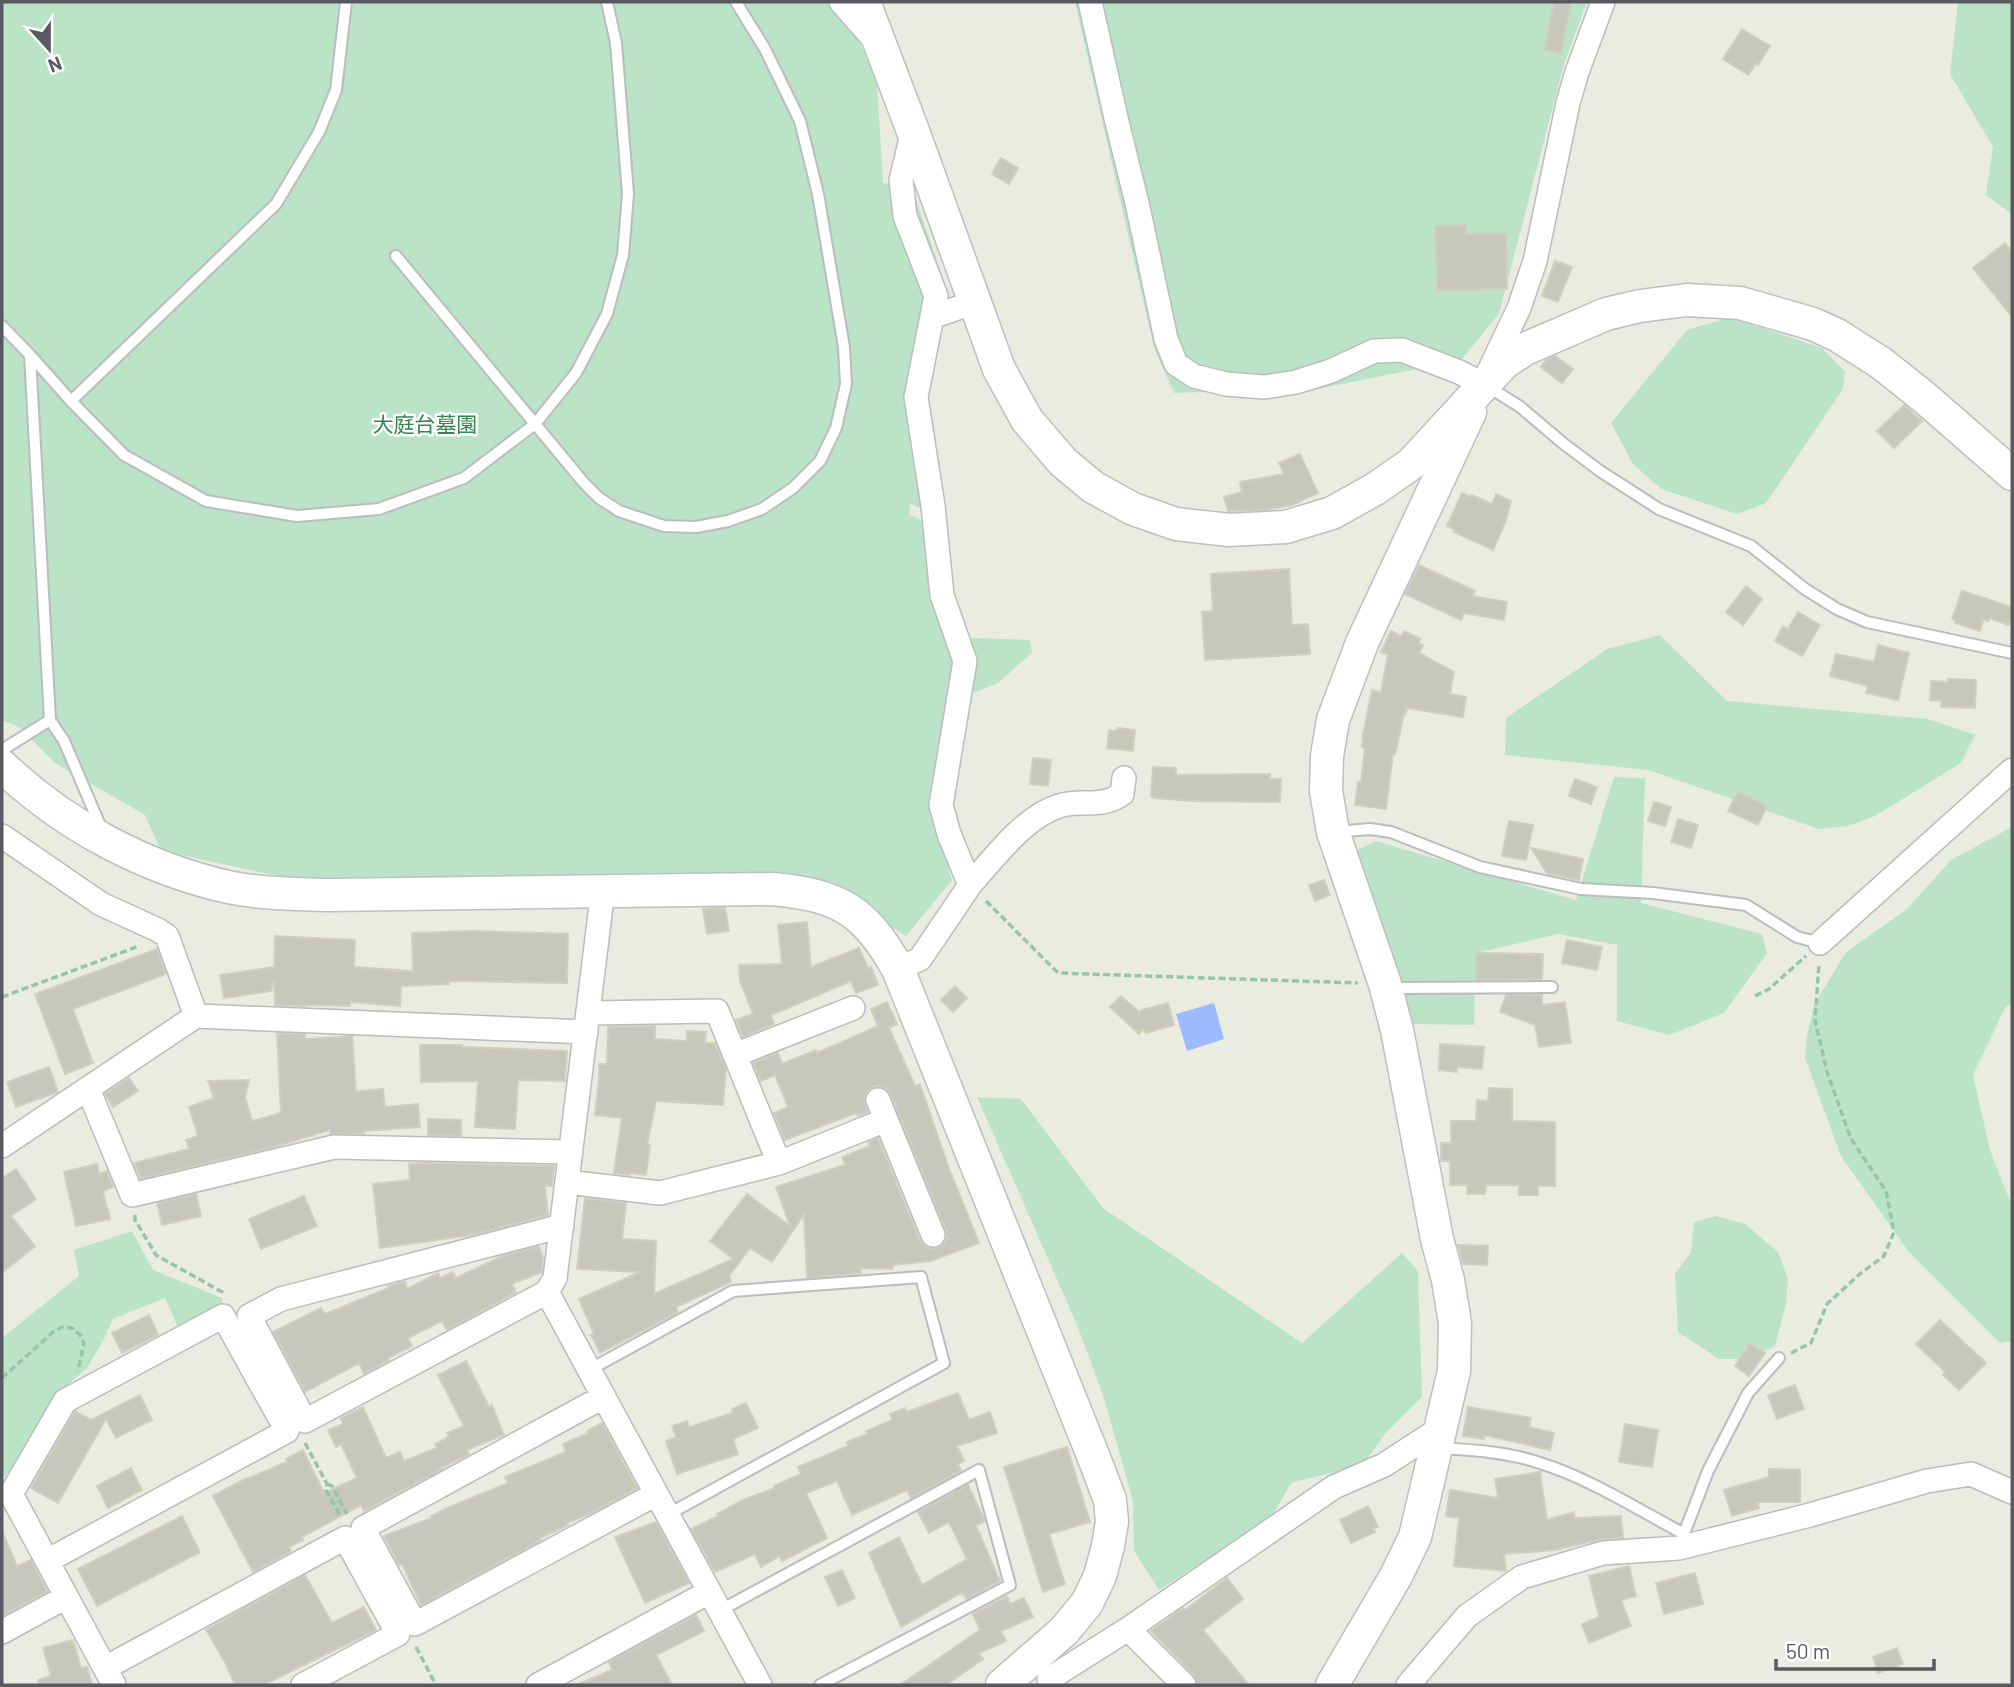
<svg xmlns="http://www.w3.org/2000/svg" width="2014" height="1687" viewBox="0 0 2014 1687" font-family="Barlow,'Noto Sans JP',sans-serif">
<rect width="100%" height="100%" fill="#ebece0"/>
<!-- green -->
<path fill="#bbe4c6" d="M 2,2 L 841,2 L 877,81 L 883,183 L 912,188 L 951,301 L 925,308 L 910,446 L 923,509 L 909,503 L 910,515 L 927,523 L 943,637 L 1030,640 L 1032,653 L 998,683 L 947,703 L 928,801 L 952,880 L 906,936 L 828,888 L 786,877 L 287,878 L 161,851 L 145,815 L 55,763 L 19,727 L 2,720 Z
M 1075,2 L 1587,2 L 1564,64 L 1499,314 L 1461,360 L 1322,388 L 1174,393 L 1154,348 Z
M 1958,2 L 2012,2 L 2012,214 L 1986,195 L 1993,147 L 1950,74 Z
M 1730,317 L 1822,348 L 1845,372 L 1843,389 L 1766,503 L 1737,514 L 1661,489 L 1633,464 L 1611,423 L 1687,330 Z
M 1660,635 L 1727,701 L 1928,719 L 1975,735 L 1961,763 L 1875,816 L 1848,826 L 1819,829 L 1648,770 L 1505,755 L 1506,718 L 1607,649 Z
M 1614,777 L 1645,778 L 1641,903 L 1762,934 L 1767,953 L 1724,1013 L 1669,1035 L 1617,1021 L 1617,945 L 1558,934 L 1476,953 L 1474,1025 L 1409,1024 L 1355,851 L 1376,841 L 1576,900 Z
M 2012,827 L 2012,1003 L 2005,1008 L 1973,1075 L 1990,1150 L 2012,1207 L 2012,1341 L 2000,1343 L 1908,1251 L 1841,1156 L 1805,1058 L 1807,1036 L 1814,1005 L 1846,952 L 1906,910 L 1951,860 Z
M 977,1097 L 1021,1099 L 1103,1208 L 1302,1343 L 1402,1253 L 1418,1271 L 1422,1397 L 1385,1434 L 1363,1465 L 1291,1483 L 1271,1518 L 1159,1590 L 1134,1551 L 1133,1501 L 1103,1395 L 1077,1325 Z
M 1716,1216 L 1745,1224 L 1778,1252 L 1788,1279 L 1786,1304 L 1775,1346 L 1750,1359 L 1719,1359 L 1678,1332 L 1675,1274 L 1691,1252 L 1694,1222 Z
M 132,1231 L 153,1270 L 222,1298 L 223,1314 L 180,1331 L 165,1298 L 113,1319 L 104,1339 L 87,1368 L 54,1397 L 14,1466 L 2,1479 L 2,1338 L 79,1276 L 74,1250 Z"/>
<!-- water -->
<path fill="#9dbaff" d="M 1214,1003 L 1224,1039 L 1187,1051 L 1176,1014 Z"/>
<!-- building -->
<path fill="#c7c7bc" stroke="#d1d0be" stroke-width="2" d="M 1554,2 L 1571,2 L 1561,54 L 1544,50 Z
M 1742,29 L 1770,46 L 1758,65 L 1756,64 L 1748,75 L 1723,59 Z
M 1001,158 L 1018,168 L 1009,184 L 992,174 Z
M 1466,225 L 1466,234 L 1506,234 L 1507,289 L 1437,290 L 1435,226 Z
M 2005,243 L 2012,253 L 2012,317 L 1973,268 Z
M 1555,261 L 1572,267 L 1558,302 L 1542,296 Z
M 1555,356 L 1573,369 L 1562,383 L 1541,367 L 1546,360 Z
M 1904,405 L 1922,421 L 1894,448 L 1877,431 Z
M 1300,454 L 1318,493 L 1292,505 L 1265,510 L 1228,511 L 1224,497 L 1242,492 L 1240,482 L 1284,474 L 1279,463 Z
M 1462,493 L 1471,497 L 1472,495 L 1492,504 L 1496,494 L 1511,501 L 1505,523 L 1493,550 L 1454,532 L 1455,530 L 1447,526 Z
M 1419,565 L 1475,591 L 1472,596 L 1507,602 L 1504,620 L 1464,613 L 1461,620 L 1405,594 Z
M 1289,569 L 1292,625 L 1308,624 L 1310,654 L 1205,660 L 1202,612 L 1213,611 L 1211,574 Z
M 1746,586 L 1762,599 L 1743,625 L 1726,612 Z
M 1962,591 L 2012,607 L 2012,616 L 2008,625 L 1990,618 L 1989,621 L 1983,620 L 1980,631 L 1955,623 L 1956,621 L 1952,619 Z
M 1798,612 L 1820,625 L 1802,656 L 1775,641 L 1783,626 L 1788,629 Z
M 1391,631 L 1401,636 L 1404,631 L 1421,639 L 1418,643 L 1423,645 L 1419,653 L 1454,672 L 1450,694 L 1466,697 L 1463,717 L 1407,708 L 1405,715 L 1404,714 L 1395,754 L 1393,753 L 1386,809 L 1355,805 L 1358,782 L 1361,782 L 1365,748 L 1362,747 L 1363,735 L 1372,690 L 1381,692 L 1388,655 L 1381,652 Z
M 1878,645 L 1909,653 L 1898,700 L 1866,693 L 1868,686 L 1830,676 L 1836,654 L 1874,662 Z
M 1948,679 L 1976,680 L 1975,708 L 1941,707 L 1942,701 L 1930,700 L 1931,681 L 1948,682 Z
M 1118,728 L 1135,730 L 1133,751 L 1107,748 L 1109,730 L 1115,731 Z
M 1033,758 L 1051,760 L 1048,786 L 1030,784 Z
M 1153,767 L 1176,768 L 1176,775 L 1270,774 L 1270,779 L 1281,779 L 1280,802 L 1193,801 L 1154,798 L 1151,796 Z
M 1575,779 L 1597,787 L 1591,804 L 1569,796 Z
M 1738,792 L 1767,806 L 1758,825 L 1728,811 Z
M 1654,802 L 1671,807 L 1665,826 L 1648,821 Z
M 1678,819 L 1698,825 L 1691,848 L 1671,842 Z
M 1509,821 L 1533,825 L 1526,860 L 1502,856 Z
M 1531,848 L 1583,859 L 1579,880 L 1547,873 Z
M 1324,880 L 1330,895 L 1315,901 L 1309,885 Z
M 711,908 L 725,908 L 729,931 L 707,934 L 703,909 Z
M 807,922 L 811,967 L 859,948 L 868,968 L 871,967 L 878,985 L 856,993 L 851,981 L 771,1015 L 774,1024 L 743,1037 L 736,1020 L 753,1014 L 740,981 L 739,965 L 782,964 L 778,925 Z
M 473,931 L 568,934 L 567,983 L 449,981 L 449,984 L 401,986 L 400,1006 L 350,1002 L 350,1006 L 303,1005 L 304,1006 L 275,1005 L 274,979 L 271,991 L 224,998 L 220,975 L 274,967 L 275,936 L 355,940 L 354,967 L 413,971 L 412,933 Z
M 1567,940 L 1602,947 L 1597,970 L 1562,963 Z
M 157,949 L 166,974 L 73,1009 L 93,1063 L 65,1074 L 35,994 Z
M 1476,953 L 1543,954 L 1542,979 L 1476,980 Z
M 955,986 L 967,998 L 953,1012 L 941,1000 Z
M 1506,995 L 1542,995 L 1542,1005 L 1565,1002 L 1571,1043 L 1539,1047 L 1535,1025 L 1500,1012 Z
M 1121,996 L 1139,1012 L 1142,1010 L 1168,1003 L 1174,1025 L 1146,1033 L 1143,1029 L 1139,1034 L 1110,1007 Z
M 887,1002 L 897,1024 L 889,1028 L 915,1086 L 920,1084 L 948,1166 L 979,1243 L 931,1261 L 893,1265 L 893,1269 L 861,1268 L 861,1273 L 807,1278 L 804,1214 L 772,1262 L 750,1248 L 729,1276 L 731,1282 L 676,1307 L 678,1312 L 600,1353 L 591,1335 L 594,1334 L 579,1299 L 640,1272 L 577,1269 L 585,1198 L 626,1203 L 622,1239 L 656,1241 L 654,1294 L 733,1259 L 710,1241 L 747,1194 L 790,1226 L 776,1187 L 845,1165 L 842,1157 L 870,1146 L 868,1142 L 878,1138 L 920,1241 L 925,1246 L 930,1249 L 938,1248 L 944,1244 L 947,1238 L 946,1230 L 891,1095 L 887,1089 L 879,1086 L 873,1087 L 867,1091 L 864,1099 L 868,1112 L 858,1116 L 856,1113 L 785,1140 L 774,1113 L 788,1107 L 775,1075 L 761,1081 L 753,1063 L 778,1053 L 782,1064 L 816,1050 L 817,1053 L 878,1026 L 871,1009 Z
M 655,1026 L 655,1039 L 687,1041 L 687,1031 L 706,1032 L 705,1043 L 715,1043 L 726,1069 L 723,1105 L 656,1101 L 647,1145 L 650,1145 L 646,1175 L 630,1173 L 629,1175 L 614,1173 L 622,1118 L 595,1115 L 599,1079 L 599,1064 L 607,1064 L 608,1027 Z
M 277,1033 L 305,1034 L 305,1039 L 352,1036 L 356,1091 L 383,1089 L 385,1107 L 418,1104 L 420,1127 L 364,1131 L 364,1134 L 330,1134 L 330,1130 L 274,1147 L 141,1179 L 134,1163 L 189,1149 L 186,1140 L 198,1136 L 189,1107 L 214,1098 L 208,1081 L 249,1080 L 245,1097 L 252,1121 L 281,1113 Z
M 1440,1044 L 1484,1047 L 1482,1069 L 1457,1067 L 1457,1072 L 1439,1070 Z
M 420,1045 L 462,1045 L 462,1047 L 567,1051 L 565,1081 L 518,1080 L 515,1129 L 475,1127 L 478,1081 L 421,1082 Z
M 49,1067 L 58,1092 L 16,1107 L 7,1082 Z
M 129,1078 L 138,1091 L 113,1107 L 105,1094 Z
M 1489,1088 L 1512,1089 L 1512,1121 L 1555,1122 L 1555,1186 L 1538,1186 L 1538,1195 L 1519,1195 L 1519,1185 L 1486,1185 L 1485,1194 L 1467,1194 L 1467,1185 L 1450,1185 L 1450,1161 L 1441,1161 L 1441,1143 L 1451,1143 L 1451,1121 L 1476,1121 L 1477,1100 L 1488,1101 Z
M 428,1119 L 461,1120 L 461,1136 L 428,1135 Z
M 426,1163 L 554,1166 L 552,1186 L 545,1186 L 548,1215 L 471,1235 L 380,1248 L 373,1184 L 410,1180 L 409,1164 Z
M 97,1164 L 99,1174 L 107,1171 L 113,1187 L 103,1191 L 110,1219 L 76,1226 L 64,1172 Z
M 16,1169 L 36,1199 L 11,1216 L 35,1246 L 2,1273 L 2,1178 Z
M 196,1194 L 201,1216 L 162,1225 L 157,1203 Z
M 304,1196 L 317,1226 L 261,1249 L 249,1219 Z
M 1458,1245 L 1488,1246 L 1487,1265 L 1463,1264 Z
M 539,1246 L 543,1258 L 542,1272 L 512,1284 L 516,1292 L 447,1330 L 442,1321 L 408,1338 L 412,1346 L 388,1358 L 389,1360 L 364,1374 L 359,1363 L 305,1392 L 273,1332 L 321,1308 L 325,1314 L 389,1288 L 388,1286 L 405,1281 L 407,1289 L 438,1273 L 440,1278 L 453,1272 L 456,1278 L 502,1256 Z
M 149,1315 L 158,1335 L 122,1353 L 112,1333 Z
M 1940,1320 L 1986,1363 L 1959,1390 L 1943,1375 L 1945,1372 L 1916,1344 Z
M 1750,1343 L 1765,1353 L 1749,1376 L 1735,1366 Z
M 466,1361 L 489,1407 L 492,1405 L 504,1435 L 467,1450 L 469,1454 L 441,1468 L 442,1469 L 364,1511 L 361,1505 L 302,1537 L 303,1540 L 289,1547 L 291,1551 L 253,1572 L 213,1496 L 241,1481 L 287,1462 L 286,1459 L 303,1450 L 324,1493 L 357,1478 L 341,1444 L 336,1447 L 328,1430 L 343,1424 L 341,1418 L 363,1407 L 386,1458 L 400,1452 L 404,1461 L 437,1448 L 435,1444 L 445,1439 L 449,1436 L 447,1433 L 464,1426 L 438,1375 Z
M 1795,1385 L 1804,1409 L 1777,1419 L 1768,1395 Z
M 958,1393 L 969,1420 L 990,1412 L 997,1433 L 957,1446 L 964,1461 L 958,1464 L 961,1471 L 911,1498 L 907,1490 L 852,1515 L 837,1481 L 806,1493 L 827,1538 L 782,1561 L 780,1556 L 761,1567 L 755,1554 L 715,1572 L 691,1529 L 718,1516 L 717,1514 L 745,1499 L 775,1488 L 774,1486 L 801,1474 L 798,1467 L 848,1446 L 847,1442 L 867,1434 L 866,1431 L 892,1420 L 890,1414 L 905,1408 L 907,1412 Z
M 140,1395 L 152,1420 L 116,1438 L 106,1419 L 58,1503 L 31,1488 L 75,1411 L 91,1420 Z
M 746,1403 L 758,1428 L 733,1439 L 738,1454 L 677,1474 L 666,1441 L 676,1437 L 672,1426 L 687,1421 L 689,1427 L 733,1413 L 732,1409 Z
M 1468,1407 L 1531,1418 L 1529,1427 L 1554,1433 L 1550,1450 L 1484,1435 L 1484,1439 L 1463,1436 Z
M 602,1423 L 637,1488 L 591,1513 L 567,1523 L 568,1525 L 540,1538 L 541,1540 L 421,1605 L 402,1564 L 399,1565 L 384,1536 L 432,1518 L 431,1516 L 452,1506 L 508,1483 L 505,1477 L 566,1452 L 563,1444 L 588,1433 L 587,1431 Z
M 1625,1424 L 1658,1430 L 1652,1467 L 1619,1462 Z
M 1067,1447 L 1090,1522 L 1049,1534 L 1065,1584 L 1043,1592 L 1004,1467 Z
M 131,1468 L 142,1490 L 108,1508 L 97,1486 Z
M 1769,1469 L 1800,1470 L 1800,1502 L 1757,1502 L 1759,1508 L 1732,1516 L 1724,1490 L 1769,1477 Z
M 1540,1472 L 1547,1520 L 1574,1512 L 1575,1518 L 1621,1516 L 1623,1538 L 1602,1539 L 1555,1550 L 1504,1554 L 1506,1571 L 1454,1566 L 1459,1518 L 1446,1516 L 1450,1490 L 1498,1498 L 1495,1479 Z
M 968,1485 L 985,1521 L 976,1526 L 1000,1581 L 966,1599 L 964,1594 L 962,1595 L 961,1593 L 901,1627 L 869,1553 L 899,1537 L 922,1585 L 967,1559 L 949,1522 L 929,1533 L 918,1512 Z
M 1368,1506 L 1378,1527 L 1373,1529 L 1375,1532 L 1351,1543 L 1340,1520 Z
M 182,1516 L 200,1552 L 97,1606 L 78,1569 Z
M 656,1522 L 689,1583 L 645,1603 L 615,1537 Z
M 2,1531 L 17,1566 L 31,1560 L 47,1591 L 2,1616 Z
M 1629,1566 L 1636,1596 L 1621,1600 L 1631,1626 L 1589,1643 L 1582,1624 L 1599,1617 L 1589,1576 Z
M 842,1570 L 855,1598 L 838,1606 L 825,1577 Z
M 1695,1573 L 1703,1604 L 1664,1614 L 1656,1583 Z
M 305,1575 L 332,1623 L 364,1607 L 376,1630 L 263,1685 L 235,1685 L 226,1664 L 206,1630 Z
M 1227,1578 L 1243,1599 L 1203,1630 L 1249,1685 L 1198,1685 L 1194,1675 L 1151,1631 L 1183,1608 L 1185,1610 Z
M 1007,1596 L 1010,1604 L 1024,1598 L 1033,1617 L 1001,1631 L 1006,1641 L 979,1653 L 983,1659 L 946,1685 L 900,1685 L 980,1630 L 973,1614 Z
M 696,1615 L 704,1631 L 656,1655 L 672,1685 L 576,1685 L 612,1670 L 609,1662 Z
M 73,1640 L 81,1668 L 87,1667 L 92,1685 L 39,1685 L 38,1680 L 51,1676 L 43,1648 Z
M 1897,1648 L 1903,1664 L 1878,1673 L 1873,1657 Z"/>
<g fill="none" stroke-linecap="round" stroke-linejoin="round">
<defs>
<path id="lane" d="M 396,256 L 584,483 L 599,498 L 619,511 L 664,526 L 696,527 L 728,521 L 762,509 L 793,488 L 820,461 L 836,428 L 846,384 L 844,347 L 818,194 L 800,121 L 765,49 L 736,2
M 2,326 L 30,355
M 1487,386 L 1519,406 L 1564,444 L 1600,471 L 1659,509 L 1751,546 L 1805,589 L 1837,609 L 1867,622 L 2012,653
M 71,401 L 276,204 L 319,132 L 336,90 L 346,2
M 2,750 L 50,720
M 102,830 L 64,741 L 50,720 L 30,355 L 71,401 L 124,455 L 206,501 L 297,516 L 379,509 L 464,478 L 535,424 L 576,373 L 607,314 L 623,255 L 628,194 L 616,43 L 607,2
M 1336,832 L 1370,829 L 1391,832 L 1480,867 L 1581,889 L 1653,893 L 1746,905 L 1797,937 L 1820,943
M 1391,988 L 1552,987
M 589,1370 L 733,1291 L 921,1277 L 944,1363 L 667,1515
M 1439,1448 C 1472,1450 1508,1452 1540,1463 C 1591,1479 1637,1509 1684,1534
M 1682,1539 L 1708,1471 L 1748,1393 L 1779,1358
M 719,1611 L 979,1470 L 1010,1585 L 820,1685"/>
<path id="street" d="M 841,2 L 871,36
M 1090,2 L 1116,118 L 1137,203 L 1166,339 L 1176,364 L 1194,376 L 1226,384 L 1264,387 L 1296,382 L 1331,371 L 1374,351 L 1402,350 L 1459,372 L 1483,384 L 1519,308 L 1535,261 L 1568,103 L 1577,72 L 1603,2
M 932,317 L 975,302
M 2,836 L 101,904 L 158,930 L 167,936 L 196,1016
M 970,885 C 994,858 1024,817 1059,806 C 1082,798 1098,810 1122,794 L 1124,778
M 1820,943 L 2012,770
M 898,969 L 920,959 L 970,885 L 949,834 L 941,805 L 965,661 L 942,595 L 933,506 L 916,397 L 936,296 L 905,216 L 901,180 L 913,131
M 735,1055 L 853,1008
M 88,1089 L 132,1195 L 334,1147 L 571,1152
M 878,1100 L 933,1235
M 2,1146 L 196,1016 L 586,1032
M 779,1163 L 886,1120
M 567,1182 L 660,1193 L 779,1163 L 717,1011 L 588,1013
M 562,1226 L 281,1299 L 249,1316 L 305,1421 L 547,1292 L 555,1278 L 603,890
M 547,1292 L 760,1685
M 603,1397 L 363,1528 L 415,1624 L 656,1494
M 47,1561 L 287,1431 L 223,1316 L 65,1401 L 11,1494 L 114,1685
M 1128,1629 L 1184,1685
M 2,1632 L 66,1597
M 105,1668 L 345,1538 L 398,1634 L 303,1685
M 1049,1679 L 1128,1629 L 1334,1487 L 1384,1465 L 1441,1428
M 538,1685 L 709,1592
M 1408,1685 L 1467,1616 L 1522,1577 L 1603,1553 L 1679,1548 L 1810,1515 L 1927,1481 L 1971,1474 L 2012,1492"/>
<path id="secondary" d="M 864,2 L 913,131 L 999,369 L 1027,420 L 1063,462 L 1093,487 L 1133,509 L 1176,524 L 1229,530 L 1286,527 L 1332,513 L 1375,489 L 1411,464 L 1504,363 L 1525,349 L 1606,314 L 1640,306 L 1687,300 L 1740,303 L 1813,324 L 1837,335 L 1881,363 L 1925,398 L 2012,474
M 2,766 C 64,825 144,868 228,887 C 261,894 296,894 330,895 L 772,889 C 839,895 865,910 898,969 L 1096,1463 L 1110,1500 L 1112,1522 L 1108,1546 L 1100,1576 L 1087,1603 L 1064,1631 L 1002,1685
M 1332,1685 L 1396,1576 L 1415,1537 L 1454,1371 L 1455,1323 L 1448,1280 L 1437,1239 L 1397,1030 L 1385,984 L 1333,832 L 1326,791 L 1327,756 L 1333,720 L 1362,643 L 1470,412"/>
</defs>
<!-- lane casing -->
<use href="#lane" stroke="#bbbbc2" stroke-width="14"/>
<!-- street casing -->
<use href="#street" stroke="#bbbbc2" stroke-width="26"/>
<!-- secondary casing -->
<use href="#secondary" stroke="#bdbec6" stroke-width="35"/>
<!-- path -->
<path stroke="#95c5af" stroke-width="3.5" stroke-dasharray="7 3.5" stroke-linecap="butt" d="M 986,901 L 1058,973 L 1358,983
M 1755,996 L 1769,989 L 1806,956
M 2,997 L 139,946
M 135,1215 L 135,1220 L 156,1255 L 222,1292 L 224,1295
M 1791,1353 L 1811,1343 L 1827,1304 L 1861,1273 L 1884,1256 L 1894,1232 L 1886,1191 L 1851,1139 L 1827,1072 L 1815,1020 L 1819,964
M 2,1378 L 52,1333 L 62,1327 L 72,1328 L 80,1335 L 84,1343 L 78,1371
M 305,1443 L 327,1484 L 326,1490 L 341,1517
M 327,1484 L 332,1486 L 347,1514
M 416,1647 L 436,1685"/>
<!-- lane -->
<use href="#lane" stroke="#fff" stroke-width="10"/>
<!-- street -->
<use href="#street" stroke="#fff" stroke-width="23"/>
<!-- secondary -->
<use href="#secondary" stroke="#fff" stroke-width="32"/>
</g>
<g text-anchor="middle" stroke-width="5" stroke-linejoin="round" paint-order="stroke">
<!-- park labels -->
<g font-size="21" fill="#34854e" stroke="#fff">
<text x="425" y="432">大庭台墓園</text>
</g>
</g>
<!-- border -->
<rect width="2014" height="1687" fill="none" stroke="#595a61" stroke-width="7"/>
<!-- north arrow -->
<g transform="translate(49 49) rotate(159)" stroke="#ffffff" stroke-width="5" paint-order="stroke">
<path d="M0-5L12 26L0 18L-12 26Z" fill="#595a61"/>
<text y="-10" font-size="19" font-weight="bold" text-anchor="middle" fill="#595a61">N</text>
</g>
<!-- scale -->
<path d="M1776 1659v10h158v-10" fill="none" stroke="#595a61" stroke-width="3.5"/>
<text x="1786" y="1659" font-size="21" fill="#595a61" stroke="#ffffff" stroke-width="5" paint-order="stroke">50 m</text>
</svg>
